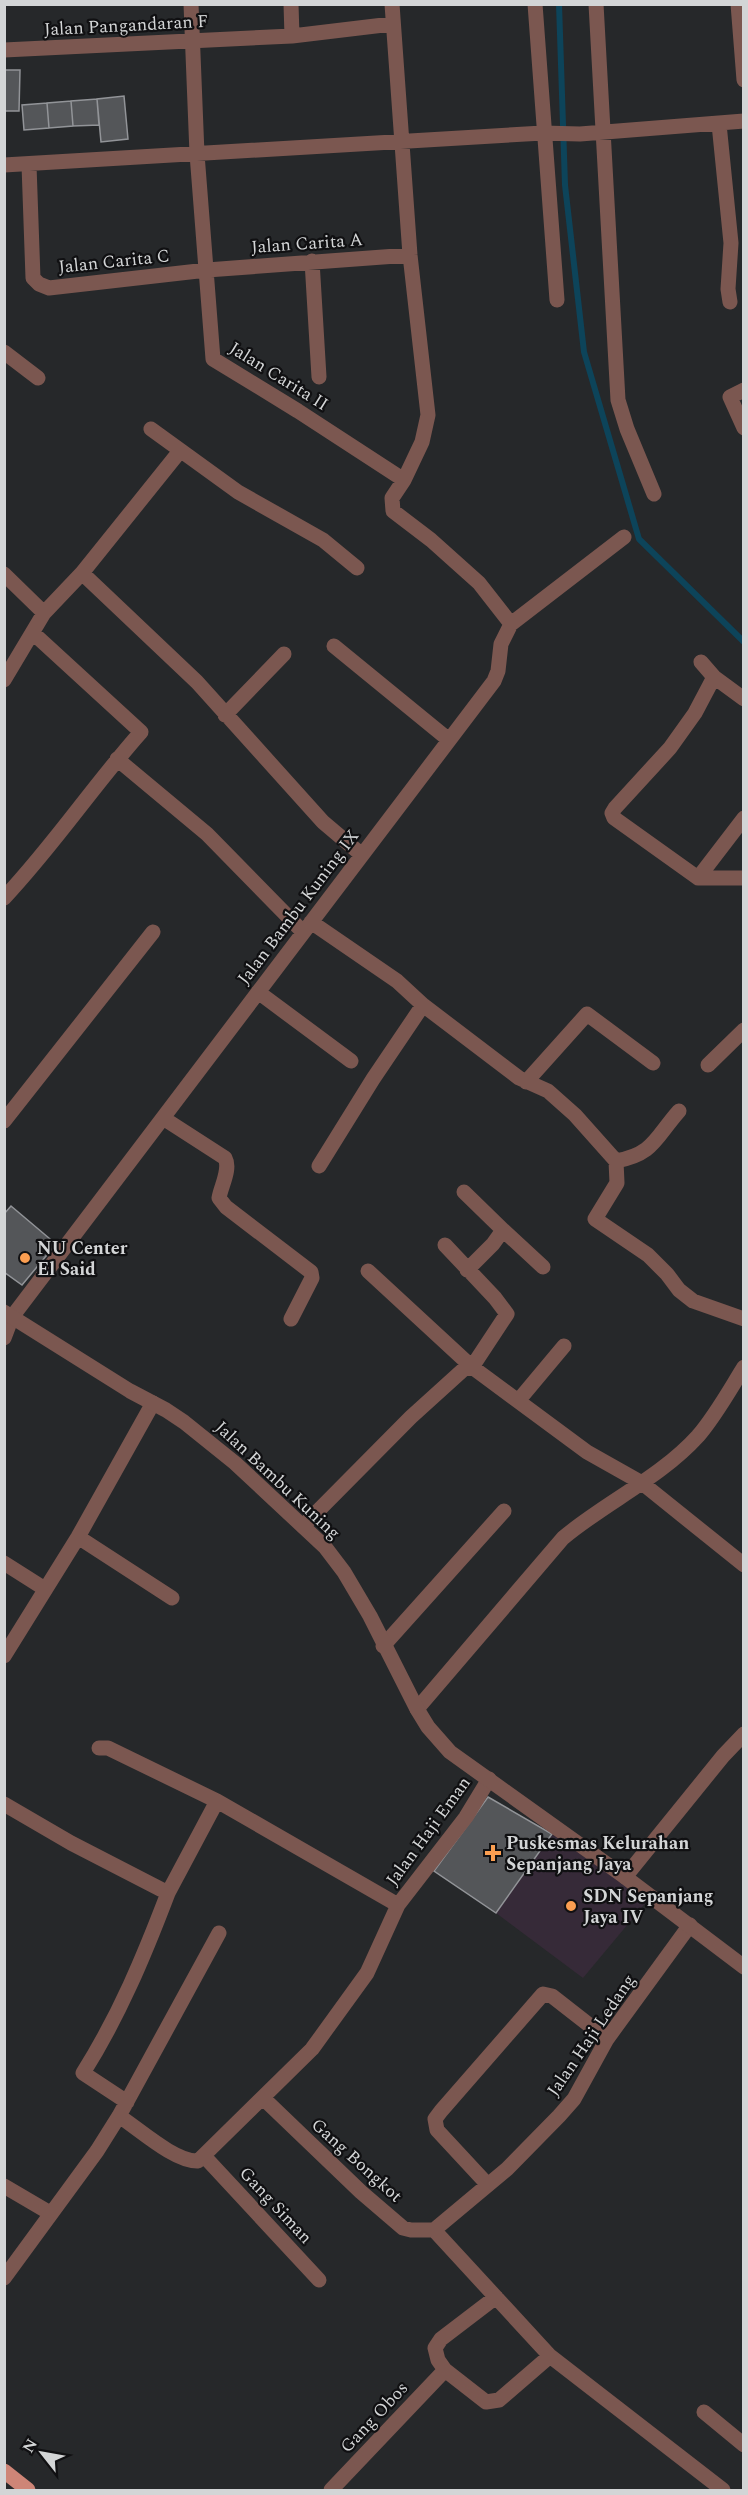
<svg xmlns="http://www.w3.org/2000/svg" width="748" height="2495" viewBox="0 0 748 2495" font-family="Spectral,serif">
<rect width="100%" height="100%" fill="#26282a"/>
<!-- education -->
<path fill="#362a38" d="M 552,1834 L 648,1900 L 583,1978 L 496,1913 Z"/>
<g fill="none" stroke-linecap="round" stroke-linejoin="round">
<!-- stream -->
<path stroke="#0d445a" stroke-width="6" d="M 559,4 L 565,185 L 584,352 L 639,539 L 744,642"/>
</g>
<!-- building -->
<path fill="#545659" stroke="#929498" stroke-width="1.5" d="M 4,70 L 20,70 L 19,111 L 4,111 Z
M 124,96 L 128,139 L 101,142 L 97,99 Z
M 97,99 L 99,125 L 73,126 L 71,101 Z
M 71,101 L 73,126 L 49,128 L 47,103 Z
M 47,103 L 49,128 L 24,130 L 22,105 Z
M 11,1206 L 56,1244 L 22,1285 L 4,1272 L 4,1214 Z
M 488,1797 L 552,1834 L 496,1913 L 434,1871 Z"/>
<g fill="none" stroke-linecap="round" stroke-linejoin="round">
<!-- minor -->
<path stroke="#7b5750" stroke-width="15" d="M 191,4 L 197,154 L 213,359 L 298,411 L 404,480
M 291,4 L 292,36
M 392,4 L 410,255 L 428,415 L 422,442 L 404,480 L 392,498 L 393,511 L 431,540 L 479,583 L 511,624
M 535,4 L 557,300
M 596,4 L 618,400 L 627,429 L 654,494
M 738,4 L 744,80
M 4,50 L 292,36 L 392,24
M 719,124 L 731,243 L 728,289 L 730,302
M 4,165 L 543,133 L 580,134 L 744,121
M 29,165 L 33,278 L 39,284 L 49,288 L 207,270 L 410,255
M 312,261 L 319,377
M 4,352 L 38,378
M 744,390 L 730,397 L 744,428
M 151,429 L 238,492 L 323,540 L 357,568
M 82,573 L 197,682 L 323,822 L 362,855
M 4,574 L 44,613
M 334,646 L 449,740
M 701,662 L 714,677 L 744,699
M 714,677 L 695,713 L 670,748 L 615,808 L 612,813 L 614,818 L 698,878 L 744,878
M 4,680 L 44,613 L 82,573 L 180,451
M 225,715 L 284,654
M 117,759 L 207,834 L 303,932
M 698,878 L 744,818
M 4,898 C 54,845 93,786 141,732 L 33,633
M 311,922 L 397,981 L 423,1005
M 258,992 L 351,1061
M 708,1065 L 744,1030
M 526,1082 L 587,1014 L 653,1063
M 163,1118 L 225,1158 C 231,1169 221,1186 219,1198 L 226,1207 L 311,1272 L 312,1278 L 291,1319
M 4,1121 L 153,932
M 616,1161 C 654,1154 655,1138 679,1111
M 319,1166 L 373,1079 L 423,1005 L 519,1078 L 548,1091 L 575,1115 L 616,1161 L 617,1183 L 595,1219 L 648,1255 L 667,1274 L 679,1290 L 693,1301 L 744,1319
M 464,1192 L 503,1230 L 493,1244 L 467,1270
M 503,1230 L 543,1267
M 368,1271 L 472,1367 L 587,1452 L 642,1483 L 744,1565
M 4,1338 L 12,1317 L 494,681 L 498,671 L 501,644 L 511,624 L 624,537
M 518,1401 L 564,1346
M 303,1526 L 411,1417 L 464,1369 L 472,1367 L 507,1314 L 495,1298 L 445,1245
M 78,1537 L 172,1598
M 4,1563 L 45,1589
M 383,1646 L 504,1511
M 4,1656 L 78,1537 L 153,1403
M 417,1709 L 563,1538 C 606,1502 660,1478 698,1436 C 716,1415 729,1391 744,1367
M 99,1748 L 108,1748 L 217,1801 L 398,1905
M 4,1804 L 71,1843 L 168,1893 C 144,1956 119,2016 83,2073 L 127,2102
M 625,1877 L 723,1756 L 744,1734
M 168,1893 L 217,1801
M 263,2098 L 361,2192 L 403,2228 L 411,2230 L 434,2230
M 119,2116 C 139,2129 175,2162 198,2161 L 312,2049 L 367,1973 L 398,1905 L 466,1817 L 489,1779
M 204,2156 L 319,2280
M 488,2185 L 437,2130 L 435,2119 L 441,2111 L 543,1994 L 552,1996 L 607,2039
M 4,2186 L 50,2213
M 434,2230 L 507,2169 L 559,2116 L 574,2099 L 607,2039 L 690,1925
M 434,2230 L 550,2356 L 723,2490
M 4,2278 L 97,2151 L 119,2116 L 219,1933
M 496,2297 L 441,2339 L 435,2348 L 438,2360 L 445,2370 L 486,2402 L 499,2400 L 550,2356
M 704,2412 L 744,2445
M 331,2490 L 445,2370"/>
<!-- tertiary -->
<path stroke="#7b5750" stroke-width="15" d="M 4,1312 L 130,1391 L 166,1410 L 184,1422 L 235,1463 L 325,1547 L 344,1572 L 370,1616 L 417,1709 L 428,1727 L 450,1752 L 625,1877 L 744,1967"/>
<!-- primary -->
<path stroke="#ce8577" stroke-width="15" d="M 4,2471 L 28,2490"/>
</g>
<!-- markers -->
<g fill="#fb9e51" stroke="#101012" stroke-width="2">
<circle cx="25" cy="1258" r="6"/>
<path d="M490 1844h6v6h6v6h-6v6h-6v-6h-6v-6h6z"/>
<circle cx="571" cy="1906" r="6"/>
</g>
<g text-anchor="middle" stroke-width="4.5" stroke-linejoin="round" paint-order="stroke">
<!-- street labels -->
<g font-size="18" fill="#d3d5d6" stroke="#101012">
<text transform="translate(126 25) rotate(-3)" y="6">Jalan Pangandaran F</text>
<text transform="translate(307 243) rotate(-4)" y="6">Jalan Carita A</text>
<text transform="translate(114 261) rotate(-6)" y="6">Jalan Carita C</text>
<text transform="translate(279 376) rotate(32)" y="6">Jalan Carita II</text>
<text transform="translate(298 907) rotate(-53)" y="6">Jalan Bambu Kuning IX</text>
<text transform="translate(278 1480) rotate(43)" y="6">Jalan Bambu Kuning</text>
<text transform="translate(428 1831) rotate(-54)" y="6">Jalan Haji Eman</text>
<text transform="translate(591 2035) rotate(-56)" y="6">Jalan Haji Ledang</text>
<text transform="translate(357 2160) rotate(42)" y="6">Gang Bongkot</text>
<text transform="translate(276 2205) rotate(47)" y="6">Gang Siman</text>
<text transform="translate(374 2417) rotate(-47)" y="6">Gang Obos</text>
</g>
<!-- poi labels -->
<g font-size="18" font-weight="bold" fill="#d3d5d6" stroke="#101012" text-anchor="start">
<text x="37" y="1254">NU Center<tspan x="37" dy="21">El Said</tspan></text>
<text x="506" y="1849">Puskesmas Kelurahan<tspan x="506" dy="21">Sepanjang Jaya</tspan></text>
<text x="583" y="1902">SDN Sepanjang<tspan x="583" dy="21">Jaya IV</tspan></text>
</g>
</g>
<!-- border -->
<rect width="748" height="2495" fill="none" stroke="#d3d5d6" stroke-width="12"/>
<!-- north arrow -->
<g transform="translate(42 2453) rotate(301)" stroke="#101012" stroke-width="4.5" paint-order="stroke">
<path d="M0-4.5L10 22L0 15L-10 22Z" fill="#d3d5d6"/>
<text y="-9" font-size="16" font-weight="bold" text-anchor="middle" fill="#d3d5d6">N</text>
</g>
</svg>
